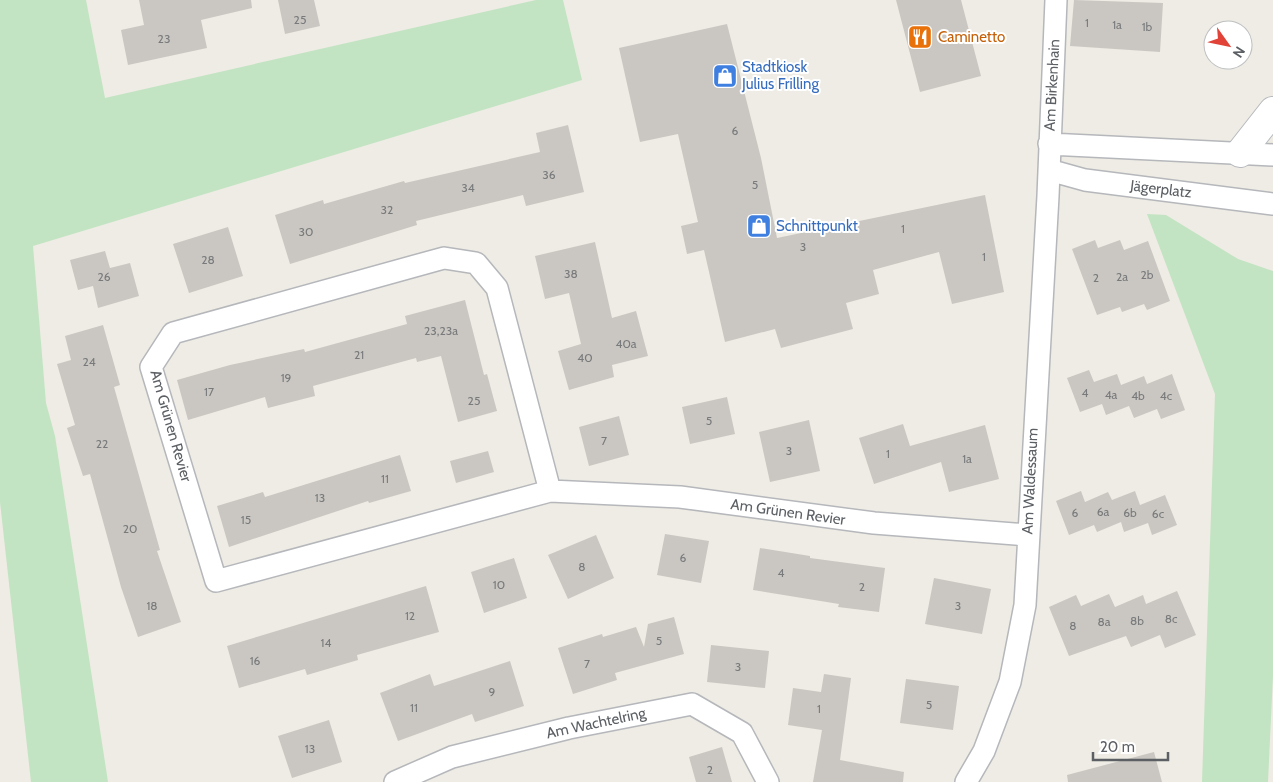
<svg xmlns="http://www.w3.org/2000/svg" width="1273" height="782" viewBox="0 0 1273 782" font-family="Cabin,sans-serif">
<rect width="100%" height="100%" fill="#eeece4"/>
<!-- green -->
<path fill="#c2e4c2" d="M 0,0 L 86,0 L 105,98 L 536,0 L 563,0 L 582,80 L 33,246 L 46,403 L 55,436 L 108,782 L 31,782 L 0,502 Z
M 1147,214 L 1166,215 L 1238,259 L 1273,271 L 1273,675 L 1268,782 L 1202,782 L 1215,394 Z"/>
<!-- building -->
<path fill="#cac7c2" d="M 139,0 L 251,0 L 252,8 L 201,20 L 207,48 L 128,65 L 121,30 L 144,25 Z
M 278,0 L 314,0 L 320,26 L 285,34 Z
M 896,0 L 961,0 L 981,76 L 920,92 Z
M 1074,0 L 1163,3 L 1160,52 L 1070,46 Z
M 727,24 L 761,158 L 777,238 L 985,195 L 1004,292 L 952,304 L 939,252 L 873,270 L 879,294 L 846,303 L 853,329 L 781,348 L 775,329 L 725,342 L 704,250 L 687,254 L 681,226 L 698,222 L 678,134 L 640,142 L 619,48 Z
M 568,125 L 584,192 L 526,206 L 523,195 L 416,221 L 417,225 L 290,264 L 275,215 L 323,200 L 324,204 L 404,181 L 405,183 L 540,152 L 536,133 Z
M 228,227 L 243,276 L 189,293 L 173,244 Z
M 1095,240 L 1098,248 L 1120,240 L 1124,250 L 1148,241 L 1170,301 L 1147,310 L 1144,304 L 1122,312 L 1120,307 L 1097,315 L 1072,249 Z
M 595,242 L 612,318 L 636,311 L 648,356 L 612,365 L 614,377 L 569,390 L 558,351 L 581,344 L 569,293 L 545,299 L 535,256 Z
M 105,251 L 110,268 L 130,263 L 139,296 L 98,308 L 93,286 L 78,290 L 70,260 Z
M 465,300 L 484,375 L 487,374 L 497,411 L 458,422 L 441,356 L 417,362 L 416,358 L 313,386 L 315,396 L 268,408 L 265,397 L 188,420 L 177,380 L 230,365 L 304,349 L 305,352 L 407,324 L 405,316 Z
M 103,325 L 120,385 L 114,387 L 160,550 L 157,551 L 181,622 L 138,637 L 121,587 L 90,474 L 83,476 L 67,428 L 75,425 L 57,364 L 71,360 L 65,336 Z
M 1089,370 L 1094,382 L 1117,374 L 1121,385 L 1144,376 L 1147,384 L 1172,374 L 1185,410 L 1161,419 L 1157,409 L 1134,418 L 1129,406 L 1106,415 L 1102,404 L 1080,412 L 1067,378 Z
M 727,397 L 735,434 L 690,444 L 682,407 Z
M 619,416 L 629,455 L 589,466 L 579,427 Z
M 809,420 L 820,471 L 770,482 L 759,432 Z
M 903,424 L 910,446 L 985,425 L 999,479 L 949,492 L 941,462 L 874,484 L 859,438 Z
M 488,451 L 494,472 L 456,483 L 450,461 Z
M 400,455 L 411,491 L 369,503 L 368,501 L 229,547 L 217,506 L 263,492 L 265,497 Z
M 1081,491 L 1085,502 L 1108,492 L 1112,500 L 1135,491 L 1140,505 L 1165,495 L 1177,525 L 1152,535 L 1148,523 L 1124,532 L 1121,522 L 1097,532 L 1094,525 L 1069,535 L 1056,501 Z
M 665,534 L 709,541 L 701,583 L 657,575 Z
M 596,535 L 614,578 L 568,599 L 548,555 Z
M 760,548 L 810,556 L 810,558 L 885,568 L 879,612 L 838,607 L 839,604 L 753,590 Z
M 514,558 L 527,598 L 484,613 L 471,572 Z
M 934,578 L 991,589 L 982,634 L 925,624 Z
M 426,586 L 439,632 L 357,655 L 358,660 L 307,675 L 305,669 L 239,688 L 227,646 Z
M 1177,591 L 1196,635 L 1165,648 L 1160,635 L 1131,647 L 1126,636 L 1069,656 L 1049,607 L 1076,595 L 1081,606 L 1109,594 L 1115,607 L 1143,595 L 1146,604 Z
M 674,617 L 684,654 L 615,673 L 617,680 L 573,694 L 558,648 L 602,634 L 603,637 L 636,627 L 644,647 L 648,624 Z
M 711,645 L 769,651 L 765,688 L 707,682 Z
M 510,661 L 524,706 L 475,722 L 472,714 L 398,741 L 380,693 L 430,674 L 434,686 Z
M 824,674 L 851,678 L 840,760 L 904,772 L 903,782 L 813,782 L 822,730 L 788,725 L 793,688 L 821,692 Z
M 906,679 L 959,686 L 953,730 L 900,723 Z
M 329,720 L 342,762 L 292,778 L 278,736 Z
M 722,747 L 732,782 L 696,782 L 689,757 Z
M 1154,752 L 1162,782 L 1068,782 L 1067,775 Z"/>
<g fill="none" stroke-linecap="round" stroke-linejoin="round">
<defs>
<path id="minor" d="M 1049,144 L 1273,155
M 1049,170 L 1085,180 L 1273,204
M 550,491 L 497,288 L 476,263 L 444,258 L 173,333 L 151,367 L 216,581 L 550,491 L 680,497 L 874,523 L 1027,535
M 395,782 L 452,757 L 569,728 L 692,704 L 742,733 L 768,782
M 966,782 L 984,751 L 1010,682 L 1025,605 L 1048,196 L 1056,0"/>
<path id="secondary" d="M 1240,153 L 1273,111"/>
</defs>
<!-- minor casing -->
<use href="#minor" stroke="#b5b7bb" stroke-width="24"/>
<!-- secondary casing -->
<use href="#secondary" stroke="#b6b9be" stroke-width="30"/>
<!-- minor -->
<use href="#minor" stroke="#fff" stroke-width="21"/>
<!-- secondary -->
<use href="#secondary" stroke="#fff" stroke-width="28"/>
</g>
<!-- icons -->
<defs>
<symbol id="restaurant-square" viewBox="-11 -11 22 22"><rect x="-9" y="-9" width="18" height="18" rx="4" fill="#e8710a" stroke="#fff"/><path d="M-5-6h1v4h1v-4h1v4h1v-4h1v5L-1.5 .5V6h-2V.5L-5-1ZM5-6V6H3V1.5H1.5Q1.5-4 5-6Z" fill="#fff"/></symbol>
<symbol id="shop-square" viewBox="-11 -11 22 22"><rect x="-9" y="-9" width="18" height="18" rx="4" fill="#3f7fe0" stroke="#fff"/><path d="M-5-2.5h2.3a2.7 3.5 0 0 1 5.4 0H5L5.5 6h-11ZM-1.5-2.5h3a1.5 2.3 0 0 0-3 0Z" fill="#fff"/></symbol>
</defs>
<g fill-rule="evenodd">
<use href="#restaurant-square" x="906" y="23" width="28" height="28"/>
<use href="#shop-square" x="711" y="62" width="28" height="28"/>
<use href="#shop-square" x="745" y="212" width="28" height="28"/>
</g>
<g text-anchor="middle" stroke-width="4" stroke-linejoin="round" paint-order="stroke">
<!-- number labels -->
<g font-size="12" fill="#787a7c">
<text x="300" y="24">25</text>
<text x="1087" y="27">1</text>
<text x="1117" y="29">1a</text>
<text x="1147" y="31">1b</text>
<text x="164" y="43">23</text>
<text x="735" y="135">6</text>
<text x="549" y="179">36</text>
<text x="755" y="189">5</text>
<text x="468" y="192">34</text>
<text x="387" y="214">32</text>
<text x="903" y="233">1</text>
<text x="306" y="236">30</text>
<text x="803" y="251">3</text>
<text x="984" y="261">1</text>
<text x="208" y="264">28</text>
<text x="571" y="278">38</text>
<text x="1147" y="279">2b</text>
<text x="104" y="281">26</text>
<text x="1122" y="281">2a</text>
<text x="1096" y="282">2</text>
<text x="441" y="335">23,23a</text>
<text x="626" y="348">40a</text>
<text x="359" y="359">21</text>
<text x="585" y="362">40</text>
<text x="89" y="366">24</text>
<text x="286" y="382">19</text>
<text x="209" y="396">17</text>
<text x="1085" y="397">4</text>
<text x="1111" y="399">4a</text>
<text x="1138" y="400">4b</text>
<text x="1166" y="400">4c</text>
<text x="474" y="405">25</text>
<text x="709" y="425">5</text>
<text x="604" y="445">7</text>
<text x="102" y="448">22</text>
<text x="789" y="455">3</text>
<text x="888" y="458">1</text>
<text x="967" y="463">1a</text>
<text x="385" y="483">11</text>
<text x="320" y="502">13</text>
<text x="1103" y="516">6a</text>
<text x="1075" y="517">6</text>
<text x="1130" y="517">6b</text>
<text x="1158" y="518">6c</text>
<text x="246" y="524">15</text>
<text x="130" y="533">20</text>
<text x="683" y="562">6</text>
<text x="582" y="571">8</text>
<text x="781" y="577">4</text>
<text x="499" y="589">10</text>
<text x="862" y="591">2</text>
<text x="152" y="610">18</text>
<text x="958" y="610">3</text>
<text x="410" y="620">12</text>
<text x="1171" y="623">8c</text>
<text x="1137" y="625">8b</text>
<text x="1104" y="626">8a</text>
<text x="1073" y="630">8</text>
<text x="659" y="645">5</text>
<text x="326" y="647">14</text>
<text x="255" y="665">16</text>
<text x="587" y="668">7</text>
<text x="738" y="671">3</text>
<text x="492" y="696">9</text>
<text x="929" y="709">5</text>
<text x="414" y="712">11</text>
<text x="819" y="713">1</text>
<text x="310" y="753">13</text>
<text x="710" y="774">2</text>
</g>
<!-- food labels -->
<g font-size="15" fill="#c56008" stroke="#fff" text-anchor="start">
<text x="938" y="42">Caminetto</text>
</g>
<!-- shop labels -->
<g font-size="15" fill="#366cbe" stroke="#fff" text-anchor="start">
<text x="742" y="72">Stadtkiosk<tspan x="742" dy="17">Julius Frilling</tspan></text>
<text x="776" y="231">Schnittpunkt</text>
</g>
<!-- street labels -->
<g font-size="15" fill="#5c6064" stroke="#fff">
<text transform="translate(1052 85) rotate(-87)" y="5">Am Birkenhain</text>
<text transform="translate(1161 189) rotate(7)" y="5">Jägerplatz</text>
<text transform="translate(171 426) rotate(74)" y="5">Am Grünen Revier</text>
<text transform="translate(1030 481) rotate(-87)" y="5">Am Waldessaum</text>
<text transform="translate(788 512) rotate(8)" y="5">Am Grünen Revier</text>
<text transform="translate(596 723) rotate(-12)" y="5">Am Wachtelring</text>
</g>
</g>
<!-- north arrow -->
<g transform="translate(1228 45) rotate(123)"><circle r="24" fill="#ffffff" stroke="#bebfc1"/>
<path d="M0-4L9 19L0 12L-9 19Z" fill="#e14338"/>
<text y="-8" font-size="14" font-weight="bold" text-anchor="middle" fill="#5c6064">N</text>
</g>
<!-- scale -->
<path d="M1093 752v8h75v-8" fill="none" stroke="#5c6064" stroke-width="2.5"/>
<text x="1100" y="752" font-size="15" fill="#5c6064" stroke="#ffffff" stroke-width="4" paint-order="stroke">20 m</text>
</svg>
